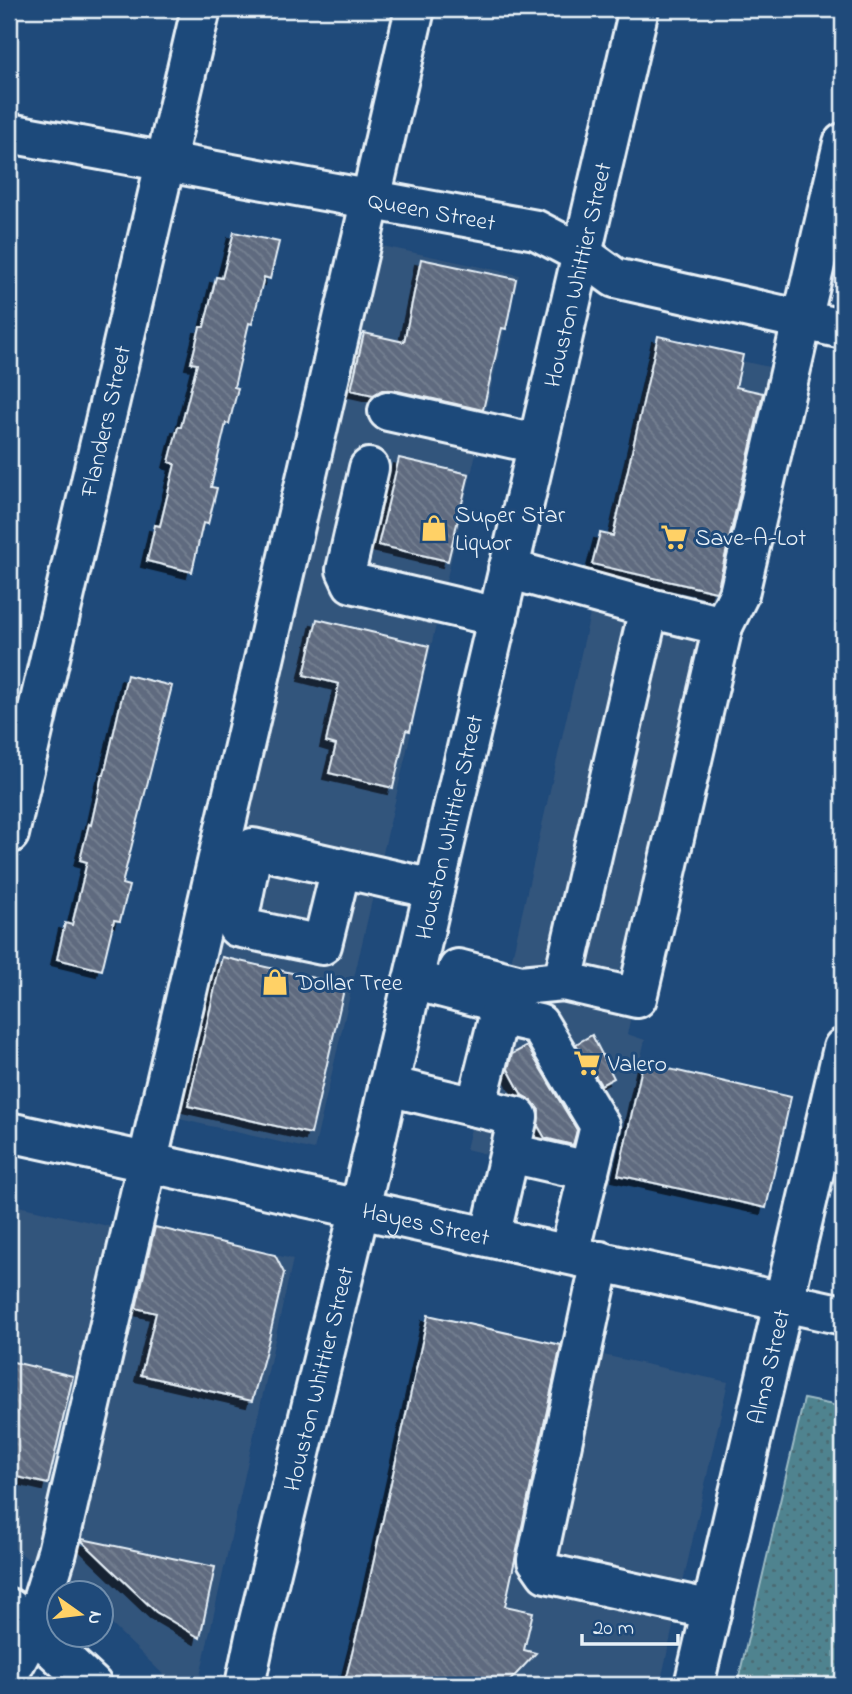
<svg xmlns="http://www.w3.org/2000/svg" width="852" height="1694" viewBox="0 0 852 1694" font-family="'Indie Flower',sans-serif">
<defs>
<pattern id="green-dots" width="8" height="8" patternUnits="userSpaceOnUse" patternTransform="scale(1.75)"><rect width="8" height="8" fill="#50838f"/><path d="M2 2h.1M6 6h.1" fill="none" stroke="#4c6b73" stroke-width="1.8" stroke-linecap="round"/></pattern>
<pattern id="building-back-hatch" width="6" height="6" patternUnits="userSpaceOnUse" patternTransform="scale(1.75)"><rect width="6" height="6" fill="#5f6b7f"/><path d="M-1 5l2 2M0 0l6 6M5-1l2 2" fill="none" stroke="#768192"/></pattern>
<filter id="shadow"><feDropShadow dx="-6" dy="6" stdDeviation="0" flood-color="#0009"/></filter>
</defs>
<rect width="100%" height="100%" fill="#1f4a7a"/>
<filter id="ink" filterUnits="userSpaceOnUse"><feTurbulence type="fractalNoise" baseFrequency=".0143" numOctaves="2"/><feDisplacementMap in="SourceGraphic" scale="14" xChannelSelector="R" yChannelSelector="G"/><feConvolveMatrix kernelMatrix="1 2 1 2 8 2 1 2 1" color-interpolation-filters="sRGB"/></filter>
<g filter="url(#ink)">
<!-- built -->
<path fill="#32547c" d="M 373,244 L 519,275 L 505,328 L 314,1150 L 171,1117 Z
M 652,341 L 778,369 L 627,1034 L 645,1040 L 610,1184 L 466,1149 L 501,1006 Z
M 9,1204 L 117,1228 L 33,1563 L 9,1544 Z
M 144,1226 L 293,1259 L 198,1685 L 174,1685 L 102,1615 L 102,1592 L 79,1592 L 66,1580 Z
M 431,1318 L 728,1382 L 660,1685 L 340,1685 Z"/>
<!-- green -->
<path fill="url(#green-dots)" stroke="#9cbac4" stroke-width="2" d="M 804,1399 L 843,1407 L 843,1685 L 737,1685 Z"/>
<!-- building -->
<path fill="url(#building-back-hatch)" stroke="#e8f1f8" stroke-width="2" filter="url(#shadow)" d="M 234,232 L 279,242 L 270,279 L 264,277 L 252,324 L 249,323 L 234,387 L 238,388 L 229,424 L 226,423 L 211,487 L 217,488 L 208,524 L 203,523 L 192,572 L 147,561 L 155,525 L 160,526 L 175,464 L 169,462 L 178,427 L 181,427 L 197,364 L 191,363 L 200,327 L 204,327 L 216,277 L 222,278 Z
M 421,259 L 516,279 L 506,329 L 502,328 L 483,410 L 393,390 L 382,390 L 373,395 L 351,390 L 364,333 L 404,342 Z
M 658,336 L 743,355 L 736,387 L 763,393 L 718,587 L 716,592 L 592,564 L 600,533 L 613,536 Z
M 399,458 L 469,474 L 448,561 L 378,545 Z
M 317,619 L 429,646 L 410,731 L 406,730 L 393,788 L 329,773 L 336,745 L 326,742 L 339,684 L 304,675 Z
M 127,675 L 172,686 L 122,884 L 129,886 L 120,921 L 114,920 L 102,970 L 57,959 L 65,923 L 72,925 L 87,862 L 80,860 L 89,824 L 91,825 L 102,775 L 104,775 Z
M 222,957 L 345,985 L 311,1134 L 188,1106 Z
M 592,1035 L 614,1078 L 601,1085 L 576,1044 Z
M 527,1046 L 577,1130 L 573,1145 L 545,1138 L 538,1126 L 539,1110 L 532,1101 L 522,1095 L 508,1069 L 512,1054 Z
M 643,1063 L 791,1097 L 766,1208 L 618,1175 Z
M 155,1227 L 275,1255 L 284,1273 L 269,1339 L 252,1401 L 141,1375 L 156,1313 L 136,1308 Z
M 428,1315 L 561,1345 L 505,1606 L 533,1612 L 524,1650 L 536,1653 L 506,1685 L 344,1685 L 362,1614 Z
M 9,1361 L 73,1376 L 48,1484 L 9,1475 Z
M 82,1539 L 215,1567 L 200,1638 L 156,1612 L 82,1541 Z"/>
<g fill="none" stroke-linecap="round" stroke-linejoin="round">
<defs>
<g id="minor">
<path id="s1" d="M 9,133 L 536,230 L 582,254 L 615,278 L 843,329"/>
<path d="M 388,411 L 537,444"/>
<path d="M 369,468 L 346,570 L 352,583 L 498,617"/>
<path d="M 508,569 L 649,608 L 563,981 L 637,998 L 723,626 L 739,594 L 843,143"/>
<path d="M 649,608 L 723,626"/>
<path id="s2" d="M 9,834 L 201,9"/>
<path d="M 341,868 L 322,945 L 237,927 L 253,848 L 434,889"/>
<path d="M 458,969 L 521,985 L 563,981"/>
<path d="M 413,980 L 490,1000 L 499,1015 L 539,1024 L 600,1126 L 569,1254"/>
<path d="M 388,1086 L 518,1117 L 490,1237"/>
<path d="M 476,1107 L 499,1015"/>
<path id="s3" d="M 9,1132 L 843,1315"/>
<path d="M 510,1153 L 589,1171"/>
<path d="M 601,1261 L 537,1560 L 546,1573 L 712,1610"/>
<path d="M 9,1608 L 92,1685"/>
<path d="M 9,1674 L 33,1630 L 57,1552 L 415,9"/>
<path id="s4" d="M 245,1685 L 255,1637 L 360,1208 L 639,9"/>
<path id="s5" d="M 694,1685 L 843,1048"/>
</g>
</defs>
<!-- minor casing -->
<use href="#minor" stroke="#e8f1f8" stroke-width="44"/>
<!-- minor -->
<use href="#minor" stroke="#1f4a7a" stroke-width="38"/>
</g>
</g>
<!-- icons -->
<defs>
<symbol id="shop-bare" viewBox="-9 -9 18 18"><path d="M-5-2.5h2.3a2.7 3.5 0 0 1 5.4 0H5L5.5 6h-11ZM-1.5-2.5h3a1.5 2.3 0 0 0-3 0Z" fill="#ffd166" stroke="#1f4a7a" stroke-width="2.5" paint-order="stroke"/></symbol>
<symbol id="supermarket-bare" viewBox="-9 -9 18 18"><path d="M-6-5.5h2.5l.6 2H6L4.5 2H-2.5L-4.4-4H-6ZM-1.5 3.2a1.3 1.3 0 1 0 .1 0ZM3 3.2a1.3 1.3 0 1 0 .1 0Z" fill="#ffd166" stroke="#1f4a7a" stroke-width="2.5" paint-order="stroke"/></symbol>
</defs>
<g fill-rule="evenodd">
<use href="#shop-bare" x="415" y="509" width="38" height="38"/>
<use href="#supermarket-bare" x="655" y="518" width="38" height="38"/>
<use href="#shop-bare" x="256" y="963" width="38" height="38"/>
<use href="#supermarket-bare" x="568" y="1044" width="38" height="38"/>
</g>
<g text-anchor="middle" stroke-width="6" stroke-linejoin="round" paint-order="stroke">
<!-- street labels -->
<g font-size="24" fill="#e8f1f8" stroke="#1f4a7a">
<text dy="8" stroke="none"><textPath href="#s1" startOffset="430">Queen Street</textPath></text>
<text dy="8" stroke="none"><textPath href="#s4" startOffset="1449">Houston Whittier Street</textPath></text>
<text dy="8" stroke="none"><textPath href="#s2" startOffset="424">Flanders Street</textPath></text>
<text dy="8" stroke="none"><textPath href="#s4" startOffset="882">Houston Whittier Street</textPath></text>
<text dy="8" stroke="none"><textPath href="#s3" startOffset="427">Hayes Street</textPath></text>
<text dy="8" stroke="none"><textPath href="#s5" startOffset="327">Alma Street</textPath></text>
<text dy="8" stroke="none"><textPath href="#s4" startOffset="315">Houston Whittier Street</textPath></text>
</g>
<!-- poi labels -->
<g font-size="24" fill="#e8f1f8" stroke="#1f4a7a" text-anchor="start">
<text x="455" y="522">Super Star<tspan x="455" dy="28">Liquor</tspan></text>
<text x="695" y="545">Save-A-Lot</text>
<text x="296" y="990">Dollar Tree</text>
<text x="608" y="1071">Valero</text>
</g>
</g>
<!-- margin -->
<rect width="852" height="1694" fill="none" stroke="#1f4a7a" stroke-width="35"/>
<rect x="18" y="18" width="817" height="1659" fill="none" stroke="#e8f1f8" stroke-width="2.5" filter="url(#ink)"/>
<!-- north arrow -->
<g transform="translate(80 1614) rotate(104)"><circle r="33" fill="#1f4a7a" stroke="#6f8dac" stroke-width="2"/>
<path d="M0-5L12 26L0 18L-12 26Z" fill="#ffd166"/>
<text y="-10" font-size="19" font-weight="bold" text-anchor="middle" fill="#e8f1f8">N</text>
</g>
<!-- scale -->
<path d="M582 1634v10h96v-10" fill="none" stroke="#e8f1f8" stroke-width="3.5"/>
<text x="593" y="1634" font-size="21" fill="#e8f1f8" stroke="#1f4a7a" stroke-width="5" paint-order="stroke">20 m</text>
</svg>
